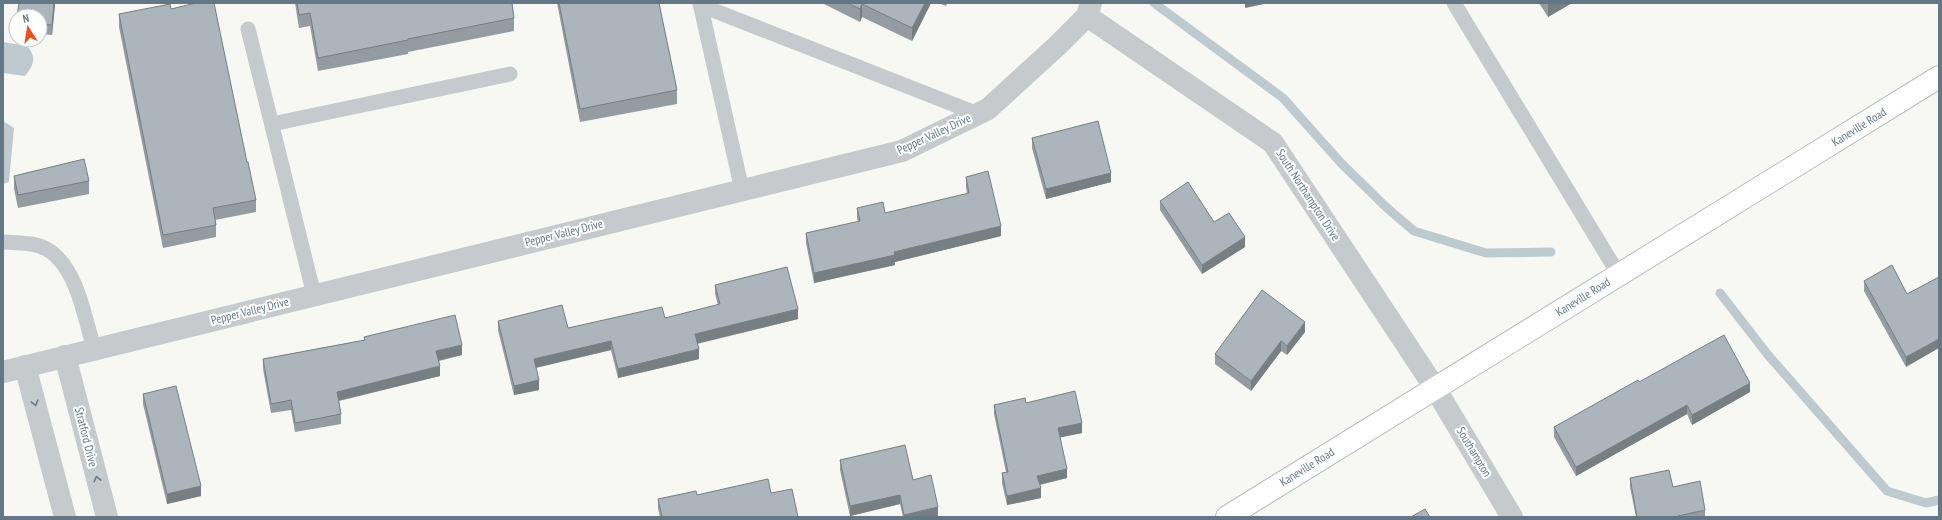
<svg xmlns="http://www.w3.org/2000/svg" width="1942" height="520" viewBox="0 0 1942 520" font-family="'PT Sans Narrow',sans-serif">
<rect width="100%" height="100%" fill="#f7f7f3"/>
<!-- water -->
<path fill="#bfcacf" d="M 3,42 L 27,46 C 37,57 34,65 25,76 L 3,73 Z
M 3,121 L 14,128 L 9,182 L 3,184 Z"/>
<g fill="none" stroke-linecap="round" stroke-linejoin="round">
<!-- stream -->
<path stroke="#bfcacf" stroke-width="9" d="M 1154,3 L 1283,98 L 1341,163 L 1386,207 L 1414,231 L 1486,253 L 1551,252
M 1720,293 L 1768,355 L 1887,491 L 1926,503 L 1939,500"/>
<defs>
<path id="secondary" d="M 1227,517 L 1939,77"/>
</defs>
<!-- secondary casing -->
<use href="#secondary" stroke="#b6bcc0" stroke-width="24"/>
<!-- lane -->
<path stroke="#c6cacd" stroke-width="15" d="M 700,3 L 742,190
M 1454,3 L 1619,275
M 700,5 L 978,114
M 248,29 L 314,295
M 272,124 L 510,74
M 3,242 C 17,243 36,242 48,250 C 77,267 85,319 94,349"/>
<!-- street -->
<path stroke="#c6cacd" stroke-width="22" d="M 1087,16 L 1273,143 L 1435,388 L 1512,517
M 65,356 L 107,517
M 25,366 L 65,517
M 3,372 L 902,151 L 988,109 L 1057,46 L 1087,16 L 1091,3"/>
<!-- secondary -->
<use href="#secondary" stroke="#fff" stroke-width="22"/>
</g>
<!-- wall -->
<path fill="#949ca1" d="M 55,3 L 52,35 L 40,34 L 40,16 Z
M 295,3 L 512,3 L 514,18 L 514,31 L 408,52 L 408,54 L 318,71 L 310,26 L 299,28 Z
M 557,3 L 659,3 L 677,90 L 677,104 L 580,122 Z
M 822,3 L 931,3 L 912,41 L 862,17 L 860,22 Z
M 938,3 L 947,3 L 946,6 Z
M 1539,3 L 1572,3 L 1548,17 Z
M 171,9 L 247,162 L 256,200 L 256,212 L 215,220 L 216,225 L 216,237 L 163,248 L 119,27 L 119,14 Z
M 1032,138 L 1111,182 L 1046,199 L 1032,148 Z
M 14,176 L 89,181 L 89,194 L 18,208 L 14,189 Z
M 966,177 L 1001,236 L 895,262 L 895,265 L 814,283 L 806,243 L 806,233 L 858,222 L 857,218 L 857,208 L 885,213 L 967,194 L 966,187 Z
M 1160,201 L 1245,247 L 1202,274 L 1160,210 Z
M 1864,281 L 1907,294 L 1906,367 L 1864,291 Z
M 715,285 L 798,319 L 697,344 L 699,359 L 618,378 L 611,350 L 536,368 L 539,390 L 514,395 L 498,330 L 498,321 L 568,328 L 665,318 L 718,305 L 715,294 Z
M 1305,332 L 1287,355 L 1281,351 L 1251,391 L 1215,364 L 1215,354 Z
M 364,337 L 462,355 L 439,361 L 440,376 L 339,401 L 341,414 L 341,424 L 295,432 L 291,410 L 271,413 L 263,369 L 263,359 L 364,340 Z
M 1639,382 L 1750,392 L 1692,425 L 1687,414 L 1576,476 L 1554,437 L 1554,427 Z
M 143,394 L 201,496 L 167,504 L 143,404 Z
M 1026,403 L 1082,433 L 1060,437 L 1067,478 L 1040,485 L 1041,498 L 1007,505 L 1002,483 L 1002,473 L 1006,472 L 994,414 L 994,405 Z
M 840,460 L 913,480 L 938,516 L 934,517 L 903,517 L 900,504 L 850,516 L 840,470 Z
M 1630,478 L 1673,487 L 1705,510 L 1705,517 L 1636,517 L 1630,487 Z
M 771,493 L 798,517 L 660,517 L 658,508 L 658,499 L 697,495 Z"/>
<!-- shaded-wall -->
<path fill="#787f83" d="M 54,3 L 55,3 L 55,5 L 52,35 L 52,25 Z
M 925,3 L 931,3 L 912,41 L 912,28 Z
M 1245,3 L 1269,3 L 1245,8 Z
M 1550,3 L 1572,3 L 1548,17 L 1548,4 Z
M 862,4 L 862,17 L 860,22 L 860,9 Z
M 1111,173 L 1111,182 L 1046,199 L 1046,189 Z
M 1001,226 L 1001,236 L 895,262 L 895,265 L 814,283 L 814,273 L 894,252 Z
M 1245,237 L 1245,247 L 1202,274 L 1202,265 Z
M 798,309 L 798,319 L 695,344 L 695,334 Z
M 1305,322 L 1305,332 L 1287,355 L 1287,346 Z
M 1939,339 L 1939,348 L 1906,367 L 1906,357 Z
M 611,341 L 611,350 L 534,368 L 534,359 Z
M 1281,341 L 1281,351 L 1251,391 L 1251,381 Z
M 462,345 L 462,355 L 436,361 L 436,351 Z
M 699,349 L 699,359 L 618,378 L 618,369 Z
M 440,366 L 440,376 L 337,401 L 337,392 Z
M 539,380 L 539,390 L 514,395 L 514,386 Z
M 1750,383 L 1750,392 L 1692,425 L 1692,415 Z
M 1687,405 L 1687,414 L 1576,476 L 1576,467 Z
M 1082,423 L 1082,433 L 1058,438 L 1058,428 Z
M 1067,469 L 1067,478 L 1037,485 L 1037,476 Z
M 201,486 L 201,496 L 167,504 L 167,494 Z
M 1041,488 L 1041,498 L 1007,505 L 1007,496 Z
M 900,495 L 900,504 L 850,516 L 850,506 Z
M 938,507 L 938,516 L 934,517 L 904,517 L 904,515 Z"/>
<!-- building -->
<path fill="#acb5bb" stroke="#787f83" d="M 19,3 L 54,3 L 52,25 L 40,24 L 40,16 L 17,16 Z
M 196,3 L 214,3 L 247,162 L 248,162 L 256,200 L 213,208 L 216,225 L 163,235 L 119,14 L 170,4 L 171,9 Z
M 297,3 L 512,3 L 514,18 L 408,39 L 408,40 L 318,58 L 310,13 L 299,15 Z
M 559,3 L 659,3 L 677,90 L 580,109 Z
M 848,3 L 925,3 L 912,28 L 862,4 L 860,9 Z
M 1098,121 L 1111,173 L 1046,189 L 1032,138 Z
M 84,159 L 89,181 L 18,195 L 14,176 Z
M 988,171 L 1001,226 L 894,252 L 895,255 L 814,273 L 806,233 L 860,221 L 857,208 L 883,202 L 885,213 L 969,193 L 966,177 Z
M 1188,182 L 1214,222 L 1229,213 L 1245,237 L 1202,265 L 1160,201 Z
M 1892,265 L 1907,294 L 1939,277 L 1939,339 L 1906,357 L 1864,281 Z
M 787,267 L 798,309 L 695,334 L 699,349 L 618,369 L 611,341 L 534,359 L 539,380 L 514,386 L 498,321 L 562,305 L 568,328 L 662,307 L 665,318 L 720,304 L 715,285 Z
M 1262,290 L 1305,322 L 1287,346 L 1281,341 L 1251,381 L 1215,354 Z
M 455,315 L 462,345 L 436,351 L 440,366 L 337,392 L 341,414 L 295,423 L 291,400 L 271,404 L 263,359 L 365,340 L 364,337 Z
M 1724,335 L 1750,383 L 1692,415 L 1687,405 L 1576,467 L 1554,427 L 1638,380 L 1639,382 Z
M 176,386 L 201,486 L 167,494 L 143,394 Z
M 1075,391 L 1082,423 L 1058,428 L 1067,469 L 1037,476 L 1041,488 L 1007,496 L 1002,473 L 1008,472 L 994,405 L 1025,398 L 1026,403 Z
M 905,445 L 913,480 L 931,475 L 938,507 L 904,515 L 900,495 L 850,506 L 840,460 Z
M 1669,470 L 1673,487 L 1700,481 L 1705,510 L 1678,516 L 1679,517 L 1637,517 L 1630,478 Z
M 768,479 L 771,493 L 792,489 L 798,517 L 662,517 L 658,499 L 696,491 L 697,495 Z
M 1425,509 L 1430,517 L 1411,517 Z"/>
<!-- one-way arrows -->
<defs><path id="oneway-chevron" d="M-2-3.5L2.5 0L-2 3.5" fill="none" stroke-width="1.6" stroke-linecap="round" stroke-linejoin="round"/></defs>
<g stroke="#687b8a">
<use href="#oneway-chevron" transform="translate(35 403) rotate(75)"/>
<use href="#oneway-chevron" transform="translate(97 479) rotate(-104)"/>
</g>
<g text-anchor="middle" stroke-width="4" stroke-linejoin="round" paint-order="stroke">
<!-- street labels -->
<g font-size="12" fill="#637787" stroke="#fff">
<text transform="translate(1859 127) rotate(-32)" y="4">Kaneville Road</text>
<text transform="translate(934 134) rotate(-25)" y="4">Pepper Valley Drive</text>
<text transform="translate(1308 195) rotate(57)" y="4">South Northampton Drive</text>
<text transform="translate(564 233) rotate(-14)" y="4">Pepper Valley Drive</text>
<text transform="translate(1583 297) rotate(-32)" y="4">Kaneville Road</text>
<text transform="translate(250 311) rotate(-14)" y="4">Pepper Valley Drive</text>
<text transform="translate(86 437) rotate(76)" y="4">Stratford Drive</text>
<text transform="translate(1474 452) rotate(59)" y="4">Southampton</text>
<text transform="translate(1307 467) rotate(-32)" y="4">Kaneville Road</text>
</g>
</g>
<!-- border -->
<rect width="1942" height="520" fill="none" stroke="#637787" stroke-width="8"/>
<!-- north arrow -->
<g transform="translate(28 28) rotate(348)"><circle r="19" fill="#ffffff" stroke="#c1c9cf"/>
<path d="M0-3L7 15L0 10L-7 15Z" fill="#f04e1a"/>
<text y="-6" font-size="11" font-weight="bold" text-anchor="middle" fill="#637787">N</text>
</g>
</svg>
